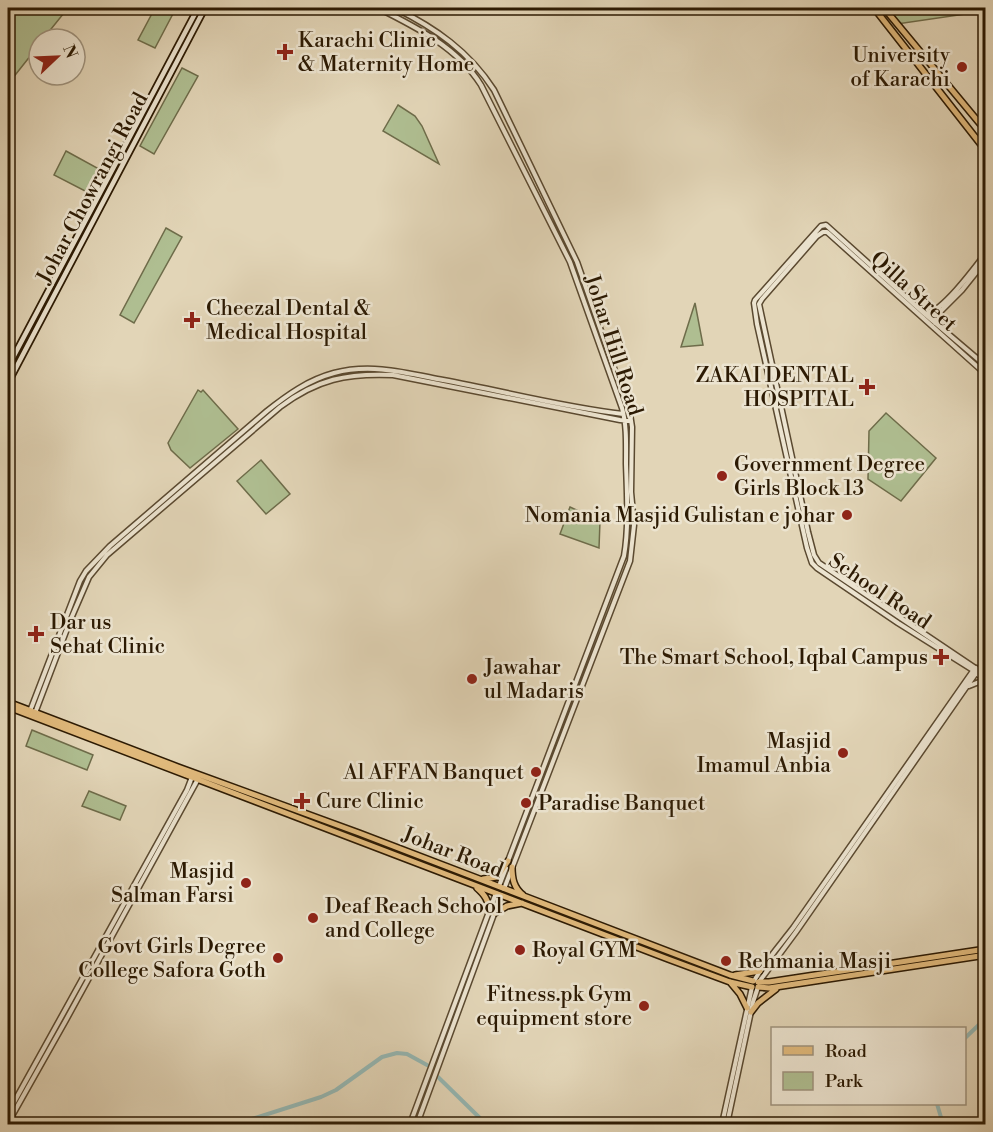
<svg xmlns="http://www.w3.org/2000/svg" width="993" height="1132" font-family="'Libre Bodoni',serif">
  <rect width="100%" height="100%" fill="#e2d5b7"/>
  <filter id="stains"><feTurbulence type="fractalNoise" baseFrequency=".00333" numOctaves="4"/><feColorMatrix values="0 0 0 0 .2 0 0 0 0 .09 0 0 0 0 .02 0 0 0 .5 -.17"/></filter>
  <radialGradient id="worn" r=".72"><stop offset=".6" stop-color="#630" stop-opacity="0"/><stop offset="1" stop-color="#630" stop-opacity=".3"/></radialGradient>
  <path fill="#afbe91" stroke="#6e6c4a" stroke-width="1.5" d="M8,8H68L43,39H39V45L8,84Z
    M155,8H176L155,48L138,40Z
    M884,8H985V14L979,12L897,24Z
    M182,68L198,76L154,154L140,146Z
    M398,105L415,116L422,126L439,164L383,131Z
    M66,151L99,169L87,192L54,175Z
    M166,228L182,237L134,323L120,315Z
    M695,303L703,345L681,347Z
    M198,390L201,392L203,390L238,429L190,468L171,450L168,443Z
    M886,413L936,458L901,501L868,479L869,431Z
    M261,460L290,494L266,514L237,481Z
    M570,507L600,521L599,548L560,534Z
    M32,730L93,755L87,770L26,746Z
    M89,791L126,806L120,820L82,806Z"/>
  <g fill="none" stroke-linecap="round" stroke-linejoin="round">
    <path stroke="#95b8b4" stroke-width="4" d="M964,1039L986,1018
      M438,1077L486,1124
      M937,1104L943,1124
      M236,1124L321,1097L336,1090L382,1057L397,1053L407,1054L427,1065"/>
    <g stroke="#5a4930" stroke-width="7">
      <path id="tertiary" d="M378,8C416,27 458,48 481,85L570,262L622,408C627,426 626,445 626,464C627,493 629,528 624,556L508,861
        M395,8C435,28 469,51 494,90L577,262L630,414L632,427L631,492L634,525L630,561L504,889
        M926,315C945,308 973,270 986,253
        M935,323L937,315L962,290L986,260
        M975,668L819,563L814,555L808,532L759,304L762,299L817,236L823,232H827L981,370L986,372
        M976,668L978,671L976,673L973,670Z
        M973,670L898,623L817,568L812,563L807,548L757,324L754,303L755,300L821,226L826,225L926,315L986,366
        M978,671L986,675
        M969,686L979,682L986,683
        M30,711L80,581L86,571L110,546L267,411C287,395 308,380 334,373C371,363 407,373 443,380C503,391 562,407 623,414
        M35,713L70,621L89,577L107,555L280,407C317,379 347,373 393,375L620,420L631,421
        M499,886L506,868
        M754,981C764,963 780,945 793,928L973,671
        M759,982L796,932L976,673L986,680
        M8,1113L187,790L192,777
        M8,1123L66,1020L198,779
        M410,1124L496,893
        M417,1124L501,895
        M722,1124L752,987
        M727,1124L753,1002L758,987"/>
    </g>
    <g stroke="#2c1a03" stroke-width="8">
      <path id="secondary" d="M8,367L198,8
        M8,383L205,8"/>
    </g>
    <g stroke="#2c1a03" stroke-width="8">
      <path id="primary" d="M874,8L986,151
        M884,8L986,131
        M8,702L178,767L359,833L730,975L753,981
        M8,707L668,959L730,982L752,987
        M512,867C512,879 514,888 523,895
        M483,879L497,877L508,861
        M477,888C485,895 489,901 489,912
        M495,913L507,906L522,903
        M735,975L760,971
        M730,982L740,994L747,1008
        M758,982H769L986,949
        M758,987L769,988L986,955
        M751,1012L758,1003L776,989"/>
    </g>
    <use href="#tertiary" stroke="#ece4d0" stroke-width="4"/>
    <use href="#secondary" stroke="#ece4d0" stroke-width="4.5"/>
    <use href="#primary" stroke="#e1ba7c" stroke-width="5"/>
  </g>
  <g fill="#8f2418" stroke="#ece4d0" stroke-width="2">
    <path d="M282 43h6v6h6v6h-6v6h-6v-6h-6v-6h6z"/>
    <circle cx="962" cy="67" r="6"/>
    <path d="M189 311h6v6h6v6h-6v6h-6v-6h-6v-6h6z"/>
    <path d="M864 378h6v6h6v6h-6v6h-6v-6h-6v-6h6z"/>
    <circle cx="722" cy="476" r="6"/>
    <circle cx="847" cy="515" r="6"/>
    <path d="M33 625h6v6h6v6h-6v6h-6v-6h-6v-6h6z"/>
    <path d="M938 648h6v6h6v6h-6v6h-6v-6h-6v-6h6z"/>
    <circle cx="472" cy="679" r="6"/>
    <circle cx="843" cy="753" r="6"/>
    <circle cx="536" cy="772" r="6"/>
    <path d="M299 792h6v6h6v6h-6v6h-6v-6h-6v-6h6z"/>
    <circle cx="526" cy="803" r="6"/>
    <circle cx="246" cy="883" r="6"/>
    <circle cx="313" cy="918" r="6"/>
    <circle cx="520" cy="950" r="6"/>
    <circle cx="278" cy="958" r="6"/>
    <circle cx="726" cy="961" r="6"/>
    <circle cx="644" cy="1006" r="6"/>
  </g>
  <g text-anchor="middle" stroke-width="5" stroke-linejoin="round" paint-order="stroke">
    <g font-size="21" fill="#2c1a03" stroke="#ece4d0" text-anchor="start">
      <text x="298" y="47">Karachi Clinic<tspan x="298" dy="24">&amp; Maternity Home</tspan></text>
      <text x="950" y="62" text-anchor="end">University<tspan x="950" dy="24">of Karachi</tspan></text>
      <text x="206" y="315">Cheezal Dental &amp;<tspan x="206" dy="24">Medical Hospital</tspan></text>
      <text x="854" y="382" text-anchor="end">ZAKAI DENTAL<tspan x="854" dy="24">HOSPITAL</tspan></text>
      <text x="734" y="471">Government Degree<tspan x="734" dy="24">Girls Block 13</tspan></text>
      <text x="835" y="522" text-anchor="end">Nomania Masjid Gulistan e johar</text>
      <text x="50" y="629">Dar us<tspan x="50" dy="24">Sehat Clinic</tspan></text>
      <text x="928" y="664" text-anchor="end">The Smart School, Iqbal Campus</text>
      <text x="484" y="674">Jawahar<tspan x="484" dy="24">ul Madaris</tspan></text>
      <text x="831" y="748" text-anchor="end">Masjid<tspan x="831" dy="24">Imamul Anbia</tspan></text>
      <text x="524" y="779" text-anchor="end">Al AFFAN Banquet</text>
      <text x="316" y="808">Cure Clinic</text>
      <text x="538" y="810">Paradise Banquet</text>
      <text x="234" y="878" text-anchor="end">Masjid<tspan x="234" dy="24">Salman Farsi</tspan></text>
      <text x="325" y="913">Deaf Reach School<tspan x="325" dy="24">and College</tspan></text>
      <text x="266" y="953" text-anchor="end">Govt Girls Degree<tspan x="266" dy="24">College Safora Goth</tspan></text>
      <text x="532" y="957">Royal GYM</text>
      <text x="738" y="968">Rehmania Masji</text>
      <text x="632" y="1001" text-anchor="end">Fitness.pk Gym<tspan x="632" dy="24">equipment store</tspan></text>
    </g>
    <g font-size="21" fill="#2c1a03" stroke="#ece4d0">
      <text transform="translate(92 188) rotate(-62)" y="7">Johar Chowrangi Road</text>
      <text transform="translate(914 291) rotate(42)" y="7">Qilla Street</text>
      <text transform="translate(614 345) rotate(72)" y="7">Johar Hill Road</text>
      <text transform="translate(880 591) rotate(34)" y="7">School Road</text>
      <text transform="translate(453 852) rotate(21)" y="7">Johar Road</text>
    </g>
  </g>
  <rect width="993" height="1132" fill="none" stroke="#e2d5b7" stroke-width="30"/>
  <rect x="9" y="9" width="975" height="1114" fill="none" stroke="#2c1a03" stroke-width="3"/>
  <rect x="15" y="15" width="963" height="1102" fill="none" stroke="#2c1a03" stroke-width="1.5"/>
  <rect x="771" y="1027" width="195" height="78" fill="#ece4d0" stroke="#9f937e" stroke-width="1.5"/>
  <rect x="783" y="1046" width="30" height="9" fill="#e1ba7c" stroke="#9f937e" stroke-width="1.5"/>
  <text x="825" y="1057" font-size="18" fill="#2c1a03">Road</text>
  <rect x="783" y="1072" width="30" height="18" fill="#afbe91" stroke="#9f937e" stroke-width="1.5"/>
  <text x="825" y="1087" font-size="18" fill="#2c1a03">Park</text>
  <g transform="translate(57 57) rotate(67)"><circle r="28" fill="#ece4d0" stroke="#9f937e" stroke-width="1.5"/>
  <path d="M0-4.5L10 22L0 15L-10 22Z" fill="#8f2418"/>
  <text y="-9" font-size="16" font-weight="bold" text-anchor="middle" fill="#2c1a03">N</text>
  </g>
  <rect width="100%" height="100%" filter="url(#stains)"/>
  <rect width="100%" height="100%" fill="url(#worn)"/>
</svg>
